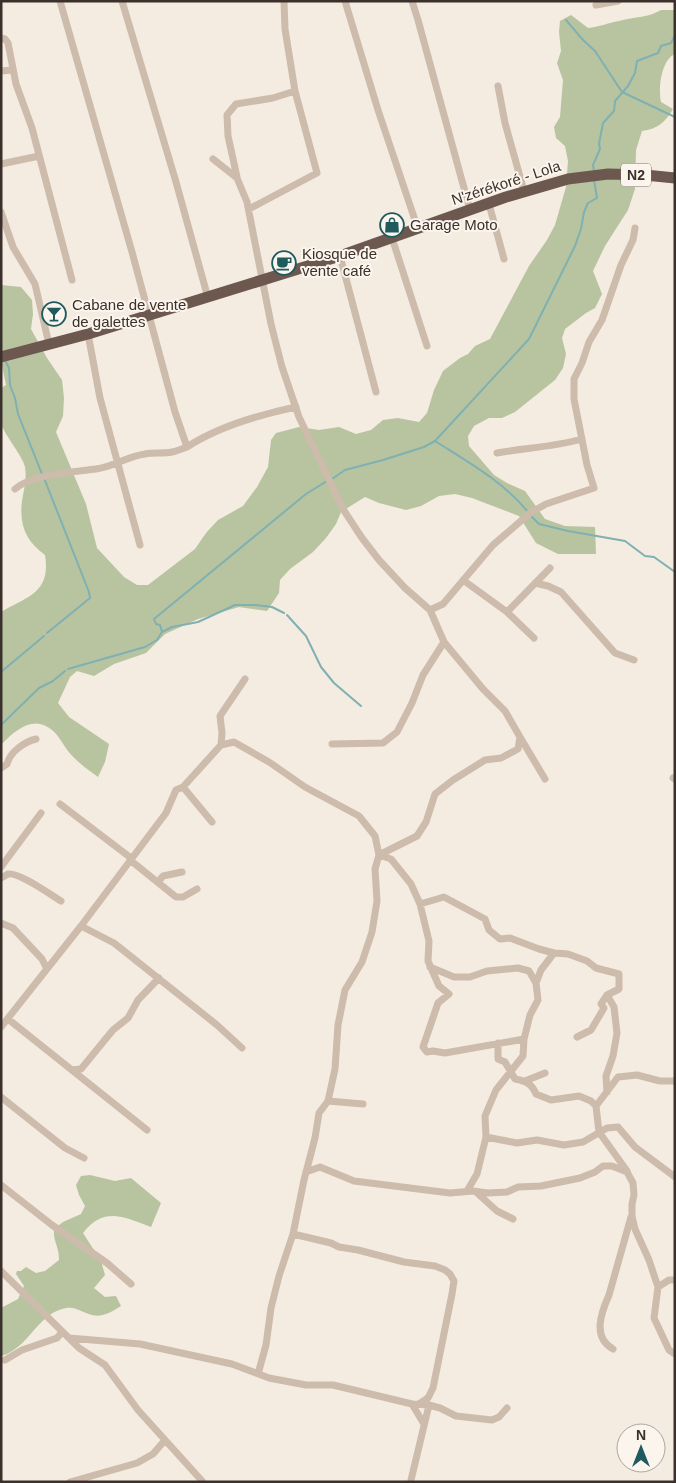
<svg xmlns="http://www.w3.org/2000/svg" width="676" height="1483" font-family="Helvetica,sans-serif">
  <rect width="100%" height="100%" fill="#f4ebe1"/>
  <path fill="#b8c4a0" d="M661,10H675V54C661,60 658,89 661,102L673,109C665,123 657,129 642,131L636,150L635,189L628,210L605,246L593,271L602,294L595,308L586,313L565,329L562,338L566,354L563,368L555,380L515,412L502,418H489L474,426L468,436L469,446L494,475L507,483L525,491L545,519L565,526L595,527L596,554H558L536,543L519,516L472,498L455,494L439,496L421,506L406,510L379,503L365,497L341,512L336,524L326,538L313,552L290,569L280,580L279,593L267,611L239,607L198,619L165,634L146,653L114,664L94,676L77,671L70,677L58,703L69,717L109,744L105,762L98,777C87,769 76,761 68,751C64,746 61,740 57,735C37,712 17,728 1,745V612C28,596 51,593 45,555C26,541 19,525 22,501C24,489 27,479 25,467C23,457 7,438 2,426C0,416 1,399 1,388L6,385L1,361V285L21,287L32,300L33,314L31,329L47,358L62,380L64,398L63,416L56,432L86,504L97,548L124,577L137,585H148L195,549L206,533L218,520L243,506L257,487L268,467L271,440L276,433L299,427L319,430L339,427L356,434L371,430L383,420L398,418L419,422L427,413L434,390L443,371L460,358L468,354L475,346L490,339L529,266L547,240L555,225L566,187L568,161L565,146L556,138L554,127L560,117L563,80L557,63L561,51L559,32L560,21L571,15L588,28C599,27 608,23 619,21C636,16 645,19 661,10Z
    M90,1175L115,1181L131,1178L161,1203L151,1227C124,1217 104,1206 83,1233L101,1261L105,1275L94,1288L105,1297L116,1296L121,1306C113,1311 102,1318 92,1315C80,1312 75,1305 62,1309C39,1316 31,1340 12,1351C9,1353 5,1355 1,1356V1308L18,1299L24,1286L16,1274L17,1271H21L26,1267L36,1273L45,1271L59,1260C59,1246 53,1242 54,1229L63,1222L81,1214L85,1206L79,1195L76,1185L81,1176Z"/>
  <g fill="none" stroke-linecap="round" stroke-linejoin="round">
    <path stroke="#7fb0b2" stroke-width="2" d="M566,20L583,40L595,51L622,92L675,117
      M594,171L593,165L600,149L599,144L603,123L614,111L615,101L628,86L635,73L637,61L658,53L661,46L671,43L675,35
      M5,360L9,368L10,385L15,398L18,414L42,474
      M435,441C468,462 504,482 528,512
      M44,478L89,592L90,598L47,633
      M332,479L345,470L383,460L424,447L435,441L529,339L575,246L581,229L584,212L588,203L597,198L594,180
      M531,516L539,524L568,531L625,541L645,556L654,557L675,572
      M287,615L306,636L321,667L334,683L361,706
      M162,632L160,625L156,624L154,619L306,494L327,481
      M68,669L145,647L157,640L162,632L172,627L198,622L235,605H256L272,607L284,613
      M1,672L44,636
      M1,725L39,688L53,681L65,671"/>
    <path stroke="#cdbbac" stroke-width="7" d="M60,1L132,252L175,412L187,447C219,426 258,415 296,407
      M122,1L176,182L208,298
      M345,1L378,110L418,229
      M412,1L418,20L470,210
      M596,5L618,1
      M1,38L5,39L8,43L16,84L32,128L72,280
      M1,71L12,70
      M498,86L505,123L524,191
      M213,159L237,178L247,202L271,324L282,367L299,417L343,509L362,538L379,560L405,588L430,610L444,642L483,689L505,711L520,737L518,749L501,758L485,760L453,780L435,794L426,822L417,836L379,855L375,836L359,816L305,787L269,762L234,742L221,745
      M1,164L39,156
      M237,177L228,136L227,115L236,104L273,98L295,91
      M489,204L504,259
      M249,209L317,173L295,91L285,29L284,1
      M1,212L13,247L35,284L49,344
      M392,238L427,346
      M340,256L376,392
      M88,334L100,398L140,545
      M497,453C525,448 554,447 582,439
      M15,489C32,474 73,472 96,469C113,467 128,456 145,454C153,452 163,454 172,452C177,451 182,449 187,447
      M463,580L507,612L550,568
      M535,583L548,586L561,592L615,653L634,660
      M430,610L443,604L493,545L530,513L546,504L594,488L587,465L574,399V379L582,363L589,342L602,320L621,265L633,240L635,228
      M507,612L534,638
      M520,737L545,779
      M332,744L383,743L397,732L412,703L423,675L444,642
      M1,768L7,764C10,752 24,742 36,739
      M673,778L675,779
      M183,787L212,822
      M60,804L131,858
      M130,860L176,897H183L197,889
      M1,867L41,813
      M1,878C4,877 6,875 8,874C19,872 51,895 61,901
      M158,882L163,876L182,872
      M420,904L444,897L485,919L489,930L500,939L510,938L539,949L554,953L568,954L587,961L596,968L619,974V989L607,995L601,1004L604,1008L591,1030L577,1037
      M1,923L13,928L42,959L47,969
      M81,926L114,943L217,1025L242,1048
      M430,967L454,977H470L487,971L518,968L529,971L536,983
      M8,1019L147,1130
      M1,1027L81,926L166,813L176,790L183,787L221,745L222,733L220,716L245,679
      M498,1043V1059L505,1062L515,1079C526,1081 532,1084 536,1094L551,1100L579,1096L591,1101L596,1106L599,1132L627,1171
      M72,1070L81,1069L113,1030L128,1018L138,1000L159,978
      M525,1081L545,1073
      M607,1092L606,1076L613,1056L617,1033L614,1007L607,995
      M1,1097L65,1148L84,1158
      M328,1101L363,1104
      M596,1106L618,1077L637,1075L660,1081H675
      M486,1137L485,1116L496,1090L523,1056L524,1039L530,1015L538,1000L536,983L541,970L554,953
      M306,1172L320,1167L354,1181L450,1193L473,1191L488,1193L507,1192L518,1187L541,1186L580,1178L595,1172L603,1166H612L627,1172L633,1183L634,1195L632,1204V1216L635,1229L649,1260L658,1287L654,1318L669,1350L675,1354
      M1,1185L52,1225L107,1263L131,1284
      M467,1191L477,1174L486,1137L517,1143L537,1140L564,1145L583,1142L607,1128L618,1127L635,1147L675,1177
      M476,1192L497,1211L513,1219
      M293,1234L331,1243L339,1247L358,1250L404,1262L435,1266L445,1270L450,1274L454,1281L452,1294L433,1388L428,1398L419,1404
      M1,1271L79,1348L105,1365L138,1410L203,1482
      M658,1287L669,1280H675
      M69,1338L140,1344L232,1364L269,1378L306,1385H333L412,1404L429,1405L440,1408L456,1416L492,1420L499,1417L507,1408
      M613,1349C592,1337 601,1313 609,1295L631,1217
      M5,1360L22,1350L57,1338L62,1332
      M258,1374L266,1345L271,1308L279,1276L293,1234L304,1180L315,1138L319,1113L328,1101L335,1069L338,1025L345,990L362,962L372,932L377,901L375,869L379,855L391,859L411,884L420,904L429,941L428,961L439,986L449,994L438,1003L423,1047L427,1052L433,1051L445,1053L524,1039
      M412,1404L424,1424
      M411,1480L429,1405
      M70,1482L137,1463L153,1454L165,1440"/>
    <path stroke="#6c584f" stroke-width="11" d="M1,357L88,334L340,256L506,197L568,179L608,174L645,175L675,178"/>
  </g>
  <defs>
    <g id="shop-ring" transform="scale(1.25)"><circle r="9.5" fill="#fbf5ee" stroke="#1f5a5e" stroke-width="1.5"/><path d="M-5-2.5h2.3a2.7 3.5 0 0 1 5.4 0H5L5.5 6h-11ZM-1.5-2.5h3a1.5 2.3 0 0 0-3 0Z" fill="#1f5a5e"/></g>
    <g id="cafe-ring" transform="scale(1.25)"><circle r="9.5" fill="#fbf5ee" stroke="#1f5a5e" stroke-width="1.5"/><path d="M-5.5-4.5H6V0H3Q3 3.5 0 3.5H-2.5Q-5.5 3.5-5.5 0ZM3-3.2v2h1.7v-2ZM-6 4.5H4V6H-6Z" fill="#1f5a5e"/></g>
    <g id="bar-ring" transform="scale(1.25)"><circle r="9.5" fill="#fbf5ee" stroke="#1f5a5e" stroke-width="1.5"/><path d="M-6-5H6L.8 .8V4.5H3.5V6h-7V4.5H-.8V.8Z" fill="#1f5a5e"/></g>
  </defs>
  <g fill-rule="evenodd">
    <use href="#shop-ring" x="392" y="225"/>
    <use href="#cafe-ring" x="284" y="263"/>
    <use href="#bar-ring" x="54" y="314"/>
  </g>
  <g text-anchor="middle" stroke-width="4" stroke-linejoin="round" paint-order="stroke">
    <rect fill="#fbf5ee" stroke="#756b66" stroke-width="1" x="621" y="163.5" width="30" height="23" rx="4"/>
    <g font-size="14" font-weight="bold" fill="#3b302b">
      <text x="636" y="180">N2</text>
    </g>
    <g font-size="15" fill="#3b302b" stroke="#fbf5ee">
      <text transform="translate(506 183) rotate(-18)" y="5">N'zérékoré - Lola</text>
    </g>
    <g font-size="15" fill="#3b302b" stroke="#fbf5ee" text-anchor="start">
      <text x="410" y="230">Garage Moto</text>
      <text x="302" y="259">Kiosque de<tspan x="302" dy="17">vente café</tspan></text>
      <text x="72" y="310">Cabane de vente<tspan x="72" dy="17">de galettes</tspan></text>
    </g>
  </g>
  <rect width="676" height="1483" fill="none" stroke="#3b302b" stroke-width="5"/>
  <g transform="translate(641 1448)"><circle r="24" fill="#fbf5ee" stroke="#aea6a0"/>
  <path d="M0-4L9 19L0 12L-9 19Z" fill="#1f5a5e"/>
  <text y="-8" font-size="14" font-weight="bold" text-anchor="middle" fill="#3b302b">N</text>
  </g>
</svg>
